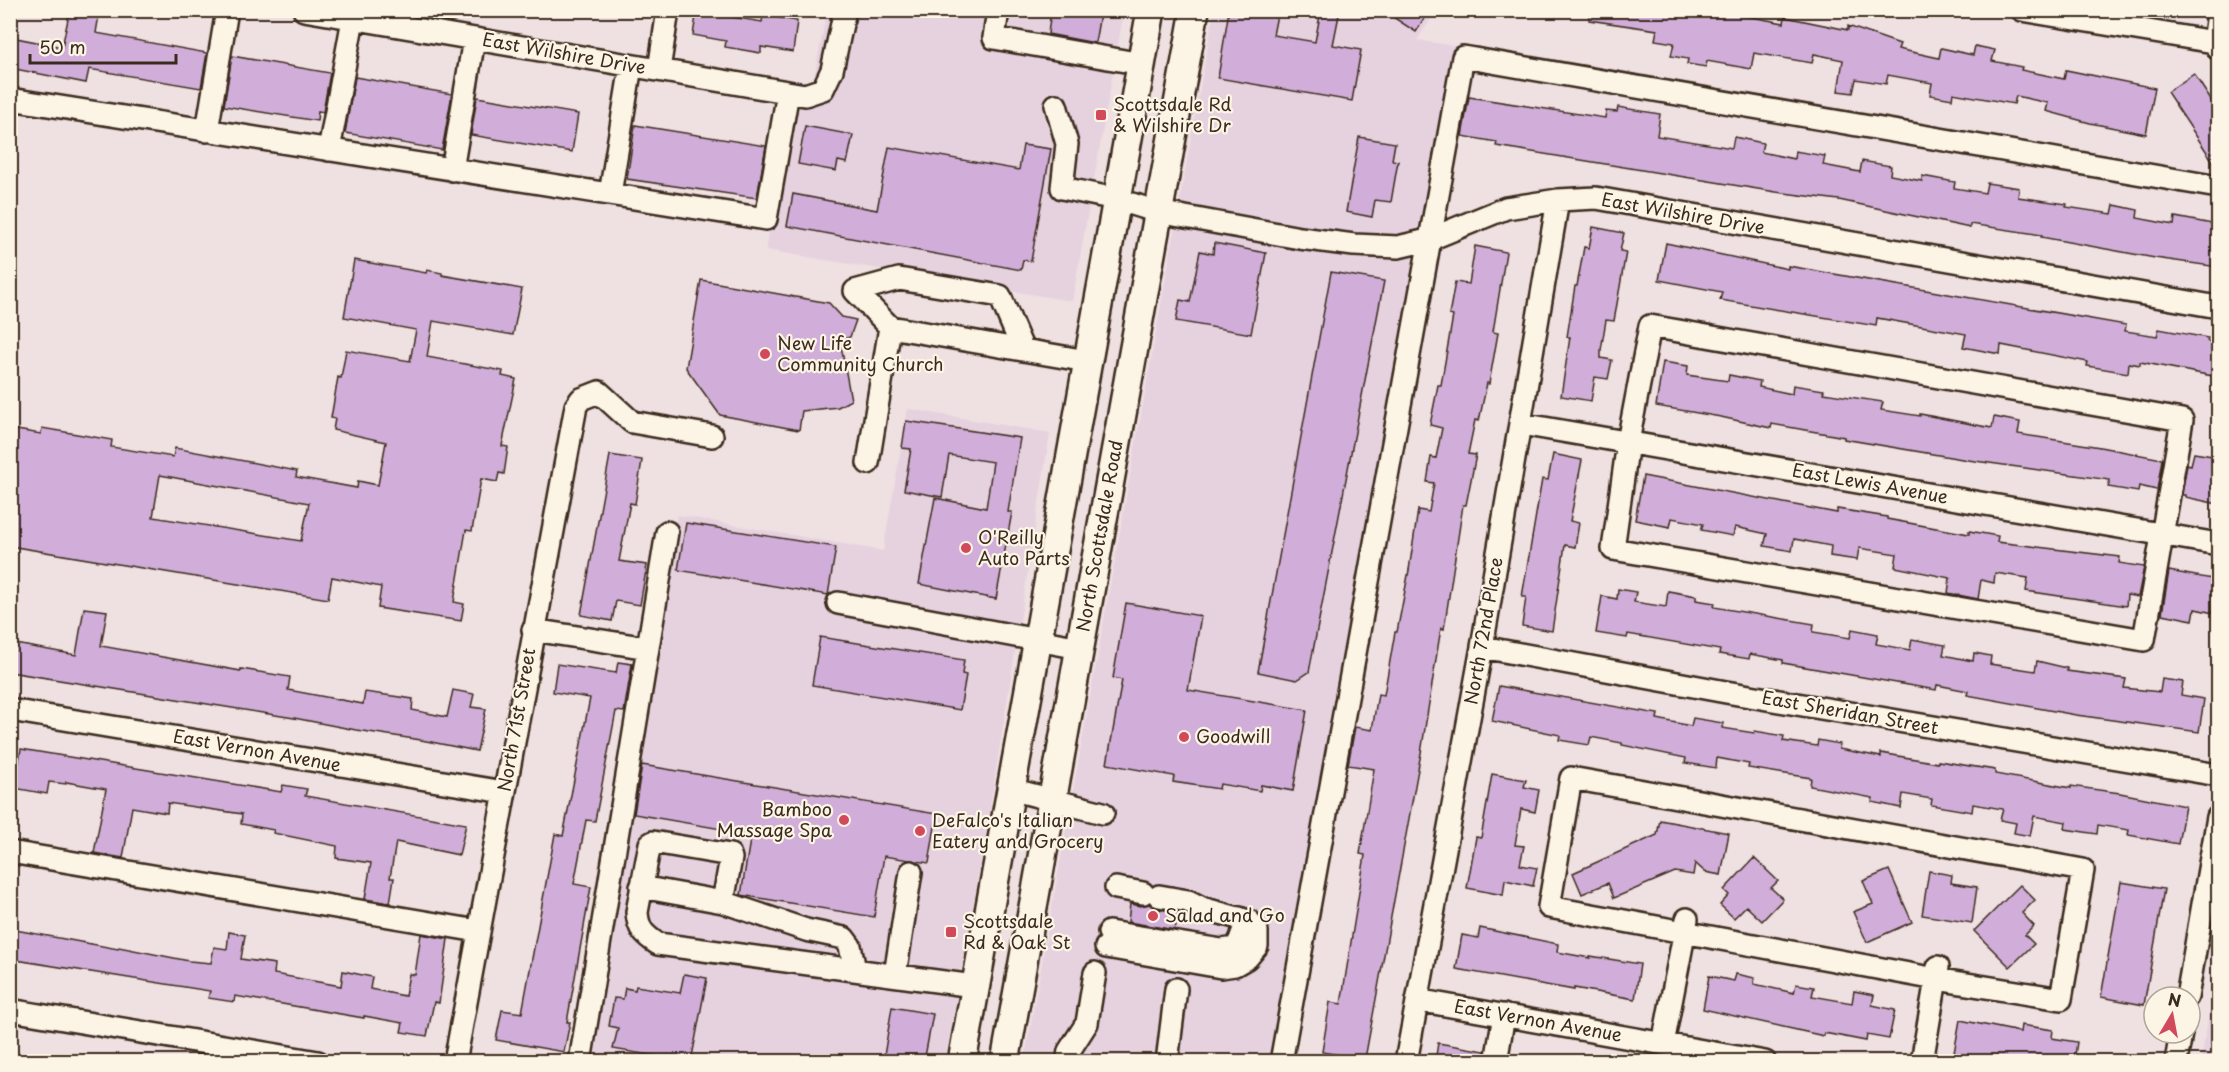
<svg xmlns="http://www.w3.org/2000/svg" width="2229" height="1072" font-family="'Playpen Sans',sans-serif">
  <rect width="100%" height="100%" fill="#efe0e1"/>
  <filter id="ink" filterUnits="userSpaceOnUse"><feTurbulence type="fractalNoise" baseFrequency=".0167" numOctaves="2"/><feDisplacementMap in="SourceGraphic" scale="12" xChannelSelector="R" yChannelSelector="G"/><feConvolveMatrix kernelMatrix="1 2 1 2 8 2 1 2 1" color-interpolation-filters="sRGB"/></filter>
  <g filter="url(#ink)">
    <path fill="#e6d1df" d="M827,11H1124L1072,301L766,250L796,80L813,83Z
      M1214,11H1436L1417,40L1459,47L1272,1061L1024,1062Z
      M908,409L1050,433L988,820L945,1061L585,1062L648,668L677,515L883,551Z
      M2218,961V1061H2201Z"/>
    <path fill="#d0aed9" stroke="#3b2a1e" stroke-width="1.5" fill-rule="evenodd" d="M70,10L99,15L96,33L207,53L201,88L89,69L86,83L10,68L16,38L62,47Z
      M697,10H732L731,17L762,22L763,15L797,21L793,52L761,47V53L725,47L726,41L693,35Z
      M1051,10H1079L1100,14L1095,43L1048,34Z
      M1229,10H1278L1273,35L1315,42L1321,10H1340L1333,45L1361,50L1352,101L1218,78Z
      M1382,10H1430L1416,32Z
      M1590,10H1735V14L1784,23L1785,17L1848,30V26L1900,44L1898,49L1939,58L1941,48L1973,55L1975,46L1995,50L1992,61L2022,67L2021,70L2064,79L2066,70L2155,88L2146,134L2090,123L2046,111L2048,103L2016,96L2014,104L1953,93L1952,99L1930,95L1932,83L1888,75L1886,84L1856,79L1853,93L1838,91L1843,60L1814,54L1812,63L1754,53L1751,69L1707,61L1706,67L1687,64L1688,59L1671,56L1674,43L1655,40L1657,30L1589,20Z
      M232,56L330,73L323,112L318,111L317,121L224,106Z
      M2194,74L2218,111V169L2167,92Z
      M355,77L452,94L442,150L345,133Z
      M477,97L578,114L572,152L471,135Z
      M1469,97L1605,118L1606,111L1617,112L1618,107L1660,114L1657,136L1732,148L1734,137L1763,143L1761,152L1794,159L1795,151L1825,156L1823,165L1860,172L1862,161L1891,166L1890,175L1922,181V176L1955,182L1954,188L1985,193L1987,183L2019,188L2018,197L2067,204L2066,207L2112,214L2114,205L2138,210L2137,218L2174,225L2175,217L2218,225V267L2155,258L2041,237L2042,235L1970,224V228L1839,200L1776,192L1496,146L1497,142L1462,136Z
      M635,125L766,146L757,198L627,179Z
      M805,126L853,135L847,163L838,161L836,171L798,164Z
      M1359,137L1395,143L1392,160L1398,161L1391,202L1375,200L1372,217L1346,212Z
      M1023,145L1051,149L1031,261L1023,260L1021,270L787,226L793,194L877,210L889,147L1019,170Z
      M1593,227L1624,233L1620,251L1626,252L1614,321L1606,320L1601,350V358L1612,360L1608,379L1595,377L1591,401L1561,396L1570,337H1567L1575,286H1577L1584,247L1589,248Z
      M1214,243L1266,253L1251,334L1176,321L1180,300L1190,302L1200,251L1213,254Z
      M1666,243L1788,269V266L2126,325L2125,331L2157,336L2159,329L2208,338L2207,341L2218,344V377L2140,362V365L2129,363L2128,373L2087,366L2088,362L2001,345L2000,354L1963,347L1966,334L1877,318L1876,326L1720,300L1722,292L1659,280Z
      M1475,246L1506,252L1493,332L1498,333L1489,384L1487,383L1479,421L1475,420L1468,454L1476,455L1466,505H1463L1444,629L1441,628L1421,753L1365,1059L1322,1052L1330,1002L1341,1004L1365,855L1360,854L1374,769L1348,765L1355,727L1372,730L1378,694L1384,695L1395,632H1397L1409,570L1418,510L1429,512L1434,483L1427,482L1431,457L1436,458L1442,428L1430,425L1438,385H1441L1453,316L1449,315L1455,282L1469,284Z
      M354,260L426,273L427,270L442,273V275L522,289L513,335L433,321L427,357L503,371L502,376L516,379L502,446L508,447L504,474L499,473L497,482L481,479L472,531L466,530L454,602L464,604L461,621L378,608L381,587L332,577L328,599L10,546V429L41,434L42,428L71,433L112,440L111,447L173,457L175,448L297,471L296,477L357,488L358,481L378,485L386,442L333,430L335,419L331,418L338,377L341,378L346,350L410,361L416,330L344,317ZM160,475L309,503L301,541L153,517Z
      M1331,272L1384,281L1309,672L1297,680L1258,672Z
      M701,280L829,303L842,317L856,320L850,337L840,340L851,400L838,407L802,411L799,430L720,415L686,368Z
      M1663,362L1688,366L1687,375L1728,381L1729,375L1760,381L1759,387L1792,394L1793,385L1824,390L1823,393L1883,402L1881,410L1920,416V414L1992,428L1994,417L2020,422L2018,434L2100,447L2162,459L2157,490L2139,486L2138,492L2108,487L2110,480L1968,460L1844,439V437L1772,424L1771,428L1721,417L1656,406Z
      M906,421L1020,438L1008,512H1012L996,599L919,584L935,498L986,508L993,462L949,455L942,497L904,490L911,449L902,448Z
      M2194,453L2218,457V504L2185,497V495H2182L2187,464L2191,465Z
      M1553,454L1582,460L1570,521L1579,523L1575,547L1565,545L1552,631L1522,626L1526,597H1522L1542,479L1548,480Z
      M610,455L642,460L635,504L630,503L619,561L647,565L640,605L616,601L612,621L581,615Z
      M1643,476L1837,513V509L1887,517V519L1969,534V531L1998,536L1997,542L2120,557L2119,563L2144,567L2138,597L2127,595L2126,606L2026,591L2028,578L1995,573L1994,583L1981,580L1978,599L1948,593L1950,578L1895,567L1897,554L1859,548L1857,560L1830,556L1831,546L1794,539L1792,551L1764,546L1767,534L1735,527L1733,536L1701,530L1703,524L1672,518L1670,527L1635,520Z
      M686,523L836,547L828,595L678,570Z
      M2169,571L2218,580V614L2195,609L2193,620L2162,614Z
      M1618,589L1636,592L1634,602L1666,607L1668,591L1696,596V600L1715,603L1714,607L1814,624L1813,632L1850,638L1852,629L1878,634L1876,644L1910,650L1912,639L1945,645L1943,655L1973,661L1974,653L1991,656L1990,664L2035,671L2037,661L2067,668V671L2126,679L2124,688L2160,692L2162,679L2183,682L2181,695L2204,699L2199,732L2076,715L1967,695L1968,691L1937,685L1936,690L1783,663V660L1750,654L1749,659L1719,654L1720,650L1628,634L1627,638L1596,633L1602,596L1617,599Z
      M1126,603L1201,616L1188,690L1307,710L1293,791L1261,785L1260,791L1220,784L1219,789L1173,782L1174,776L1107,764L1122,680L1113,678Z
      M84,608L107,611L101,646L241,671V669L290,677L288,690L363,704L365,692L413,699L412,710L447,717L453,690L474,694L471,707L486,709L477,751L421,740L356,730L294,718L10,672V643L76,655Z
      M820,637L964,660L962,674L966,675L960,710L812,685Z
      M618,662L632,664L624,712L616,711L595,821L586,820L574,884L591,887L567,1022H570L564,1052L496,1040L502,1010L522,1013L555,834L563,836L590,698L553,692L557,664L616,673Z
      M1499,686L1658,714L1657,719L1691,726L1693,718L1723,723L1722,728L1754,733L1755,731L1784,736L1783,741L1817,746L1818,740L1840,744L1839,749L1881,757V753L1938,763V761L1995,770V774L2071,788V786L2120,793L2185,806L2178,844L2128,835L2129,830L2098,825L2097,834L2065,829L2066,822L2034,816L2030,836L2014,833L2016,823L2000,820L2003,809L1973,804L1972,812L1931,805L1932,799L1903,794L1901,808L1872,802L1873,798L1810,786L1811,778L1748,768L1749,764L1717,758L1716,768L1685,763L1686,758L1622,745V743L1591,737L1589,745L1559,740L1560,735L1492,721Z
      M21,749L281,792L283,785L307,789L305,796L466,824L459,855L396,842L390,878H394L390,903L365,899L371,863L336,858L337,846L273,833L274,830L241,824L242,814L168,803L167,813L132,807L123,858L94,853L106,789L66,782V784L49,782L47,794L14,788Z
      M642,765L937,814L929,863L884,856L874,917L741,895L751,834L634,814Z
      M1492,774L1526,780L1524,787L1539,790L1535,812L1521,809L1515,845L1524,846L1520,865L1537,868L1533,886L1505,880L1503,895L1467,888L1476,837L1481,838Z
      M1660,820L1729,833L1721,875L1705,872L1695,863L1693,875L1675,872L1614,898L1608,883L1582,894L1573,873L1657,835Z
      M1754,858L1778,881L1771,888L1783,899L1762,921L1746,906L1734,918L1720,905L1729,895L1724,890Z
      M1889,870L1912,922L1867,942L1853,912L1873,904L1863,881Z
      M1929,871L1952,875L1951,883L1977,887L1972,923L1922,915Z
      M2121,882L2164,889L2144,1005L2101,997Z
      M2020,885L2035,900L2022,913L2034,926L2025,935L2034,944L2010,967L1974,931Z
      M1130,904L1141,906L1149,904L1157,909L1178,912L1175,930L1128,922Z
      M1480,928L1558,944L1557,952L1590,958V956L1640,964L1635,999L1574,988V990L1456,969L1462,935L1478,938Z
      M10,929L118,949L119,947L189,961L211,963L214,947L227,949L229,932L245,935L241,959L275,964L274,974L341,986L343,971L372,977L370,989L405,996L409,974L415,975L421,934L448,939L439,1003L434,1002L427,1036L401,1032L403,1023L364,1016V1018L235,996L234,1002L208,998L210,991L10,959Z
      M684,974L707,978L691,1062L613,1049L618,1028L609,1026L614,998L623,999L625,988L635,990L636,986L680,993Z
      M1736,974L1755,978L1754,984L1794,993L1796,984L1814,987L1812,996L1852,1003L1854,991L1874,995L1872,1005L1895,1010L1889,1039L1867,1035L1866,1041L1824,1033V1036L1703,1009L1709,976L1734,981Z
      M892,1007L933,1014L924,1062H883Z
      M1960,1020L2020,1032L2021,1025L2053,1030L2052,1038L2077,1042L2074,1062H1998L1954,1053Z
      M1438,1043L1485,1051L1484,1062H1435Z"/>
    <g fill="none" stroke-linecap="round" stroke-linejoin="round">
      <g stroke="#3b2a1e" stroke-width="26">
        <path id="minor" d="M304,10L805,95L823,89L832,70L845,10
          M998,10L994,38L1142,64
          M2022,10L2214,42L2218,49
          M2214,42L2218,14
          M659,70L668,10
          M10,99L766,219L788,92
          M1056,105L1067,144L1062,188L1116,199L1158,212L1300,238L1354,245L1398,247L1428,240L1506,208L1558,200L1596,198L2218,307
          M207,131L227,10
          M329,150L353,19
          M452,170L474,39
          M610,194L631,66
          M1650,326L2182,420L2144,640L1613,549L1628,442Z
          M890,327L855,291L899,279L1000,296L1023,350
          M1521,424L2218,544
          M868,463L890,327L1087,361
          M838,603L1080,648
          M533,630L648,648
          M1482,647L1726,692L2218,775
          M10,710L504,792
          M1571,778L2083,870L2061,999L1936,979L1549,907Z
          M1010,789L1103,813
          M10,852L478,931
          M641,887L723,902L806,930L844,938L850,946L855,970
          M1116,888L1143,893
          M723,902L731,858L730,855L653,842L650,844L637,912C638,929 644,935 658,944L974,986
          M1109,932L1222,950L1236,948L1241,938L1245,925L1240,918
          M1106,947L1221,967L1235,965L1247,958L1257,946V931L1249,921L1202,908L1188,901L1159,896
          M895,975L911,872
          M2187,997L2218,817
          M1417,1000L1765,1062
          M10,1010L318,1062
          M1663,1044L1687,919
          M455,1062L576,406L581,399L599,392L632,422L712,436
          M580,1062L667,532
          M1067,1062L1069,1051L1087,1023L1095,973
          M1167,1062L1176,989
          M1281,1062L1463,57L2218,187
          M1406,1062L1482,647L1558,200
          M1496,1062L1504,1015
          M1922,1062L1938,967
          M2176,1062L2181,1033"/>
      </g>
      <g stroke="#3b2a1e" stroke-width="32">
        <path id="major" d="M962,1062L1151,10
          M1005,1062L1195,10"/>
      </g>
      <use href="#minor" stroke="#fcf5e5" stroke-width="21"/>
      <use href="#major" stroke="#fcf5e5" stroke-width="27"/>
    </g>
  </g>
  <g fill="#d1495b" stroke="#fcf5e5" stroke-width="2">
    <rect x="1095" y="109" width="12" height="12" rx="3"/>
    <circle cx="765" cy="354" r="6"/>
    <circle cx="966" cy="548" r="6"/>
    <circle cx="1184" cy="737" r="6"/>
    <circle cx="844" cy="820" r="6"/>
    <circle cx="920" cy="831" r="6"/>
    <circle cx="1153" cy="916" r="6"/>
    <rect x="945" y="926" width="12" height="12" rx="3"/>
  </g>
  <g text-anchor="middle" stroke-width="4.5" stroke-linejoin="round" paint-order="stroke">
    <g font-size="18" fill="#3b2a1e" stroke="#fcf5e5">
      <text transform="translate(564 54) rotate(10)" y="6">East Wilshire Drive</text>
      <text transform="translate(1683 214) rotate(10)" y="6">East Wilshire Drive</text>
      <text transform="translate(1870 484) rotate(10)" y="6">East Lewis Avenue</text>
      <text transform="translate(1100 536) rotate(-80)" y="6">North Scottsdale Road</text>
      <text transform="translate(1484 631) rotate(-80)" y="6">North 72nd Place</text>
      <text transform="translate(1850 713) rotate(10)" y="6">East Sheridan Street</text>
      <text transform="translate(517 720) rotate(-80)" y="6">North 71st Street</text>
      <text transform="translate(257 751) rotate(10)" y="6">East Vernon Avenue</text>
      <text transform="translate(1538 1021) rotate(10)" y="6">East Vernon Avenue</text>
    </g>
    <g font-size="18" fill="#3b2a1e" stroke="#fcf5e5" text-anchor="start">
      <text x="1113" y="111">Scottsdale Rd<tspan x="1113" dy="21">&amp; Wilshire Dr</tspan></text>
      <text x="777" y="350">New Life<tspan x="777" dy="21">Community Church</tspan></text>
      <text x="978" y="544">O'Reilly<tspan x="978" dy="21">Auto Parts</tspan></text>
      <text x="1196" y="743">Goodwill</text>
      <text x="832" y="816" text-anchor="end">Bamboo<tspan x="832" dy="21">Massage Spa</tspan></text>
      <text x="932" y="827">DeFalco's Italian<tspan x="932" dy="21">Eatery and Grocery</tspan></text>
      <text x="1165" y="922">Salad and Go</text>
      <text x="963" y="928">Scottsdale<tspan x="963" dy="21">Rd &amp; Oak St</tspan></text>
    </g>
  </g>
  <rect width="2229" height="1072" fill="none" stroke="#fcf5e5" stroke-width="36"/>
  <rect x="18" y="18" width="2193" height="1036" fill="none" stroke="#3b2a1e" stroke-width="2" filter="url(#ink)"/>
  <g transform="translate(2172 1015) rotate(10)"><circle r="28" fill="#fcf5e5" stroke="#afa495" stroke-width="1.5"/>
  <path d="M0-4.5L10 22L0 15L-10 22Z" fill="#d1495b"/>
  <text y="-9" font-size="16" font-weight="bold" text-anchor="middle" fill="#3b2a1e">N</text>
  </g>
  <path d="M30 54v9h146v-9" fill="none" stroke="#3b2a1e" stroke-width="3"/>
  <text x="39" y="54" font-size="18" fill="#3b2a1e" stroke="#fcf5e5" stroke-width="4.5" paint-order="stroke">50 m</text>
</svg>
